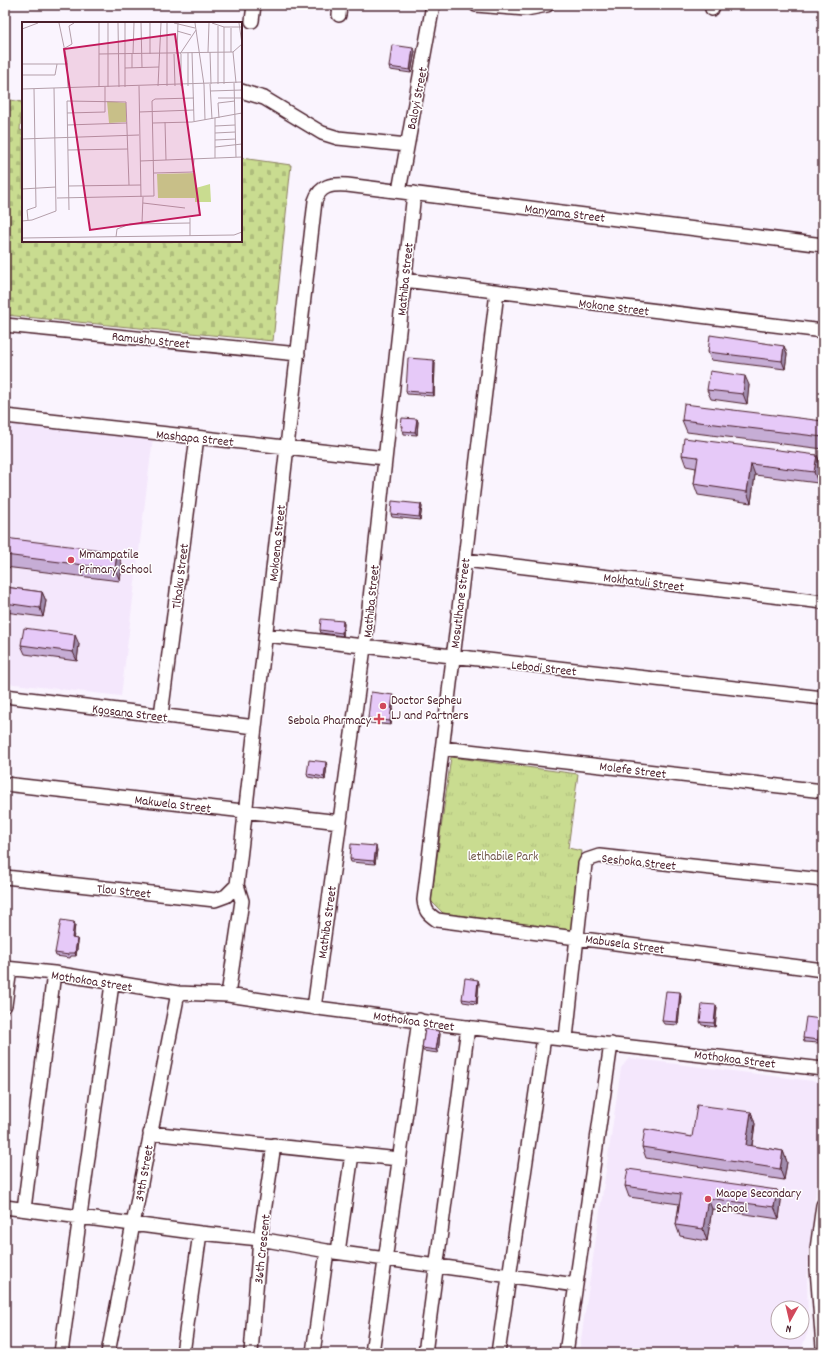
<svg xmlns="http://www.w3.org/2000/svg" width="828" height="1358" font-family="Dekko,sans-serif">
  <defs>
    <pattern id="cemetery-stones" width="16" height="16" patternUnits="userSpaceOnUse"><rect width="16" height="16" fill="#c9dc90"/><path d="M2 7V4a2 2 0 0 1 4 0v3zM10 15v-3a2 2 0 0 1 4 0v3z" fill="#aebc7c"/></pattern>
    <pattern id="park-tufts" width="24" height="20" patternUnits="userSpaceOnUse"><rect width="24" height="20" fill="#c9dc90"/><path d="M3 7l-1-3M5 7V3M7 7l1-3M15 17l-1-3M17 17v-4M19 17l1-3" fill="none" stroke="#aebc7c"/></pattern>
  </defs>
  <rect width="100%" height="100%" fill="#faf4fe"/>
  <filter id="ink" filterUnits="userSpaceOnUse"><feTurbulence type="fractalNoise" baseFrequency=".025" numOctaves="2"/><feDisplacementMap in="SourceGraphic" scale="8" xChannelSelector="R" yChannelSelector="G"/><feConvolveMatrix kernelMatrix="1 2 1 2 8 2 1 2 1" color-interpolation-filters="sRGB"/></filter>
  <g filter="url(#ink)">
    <path fill="#f4e7fc" fill-rule="evenodd" d="M5,421L153,437L121,696L5,683Z
      M629,1058L821,1082L823,1084V1130L807,1267L808,1331L800,1353H579L621,1068ZM778,1308H802V1332H778Z"/>
    <path fill="url(#cemetery-stones)" stroke="#8a7e5e" d="M5,99L22,102L20,130L23,131V241H241V158L291,165L273,341L5,315V218L8,199H5Z"/>
    <path fill="url(#park-tufts)" stroke="#8a7e5e" d="M451,757L578,774L568,848L582,851L571,931L443,913L431,901Z"/>
    <g fill="none" stroke-linecap="round" stroke-linejoin="round">
      <g stroke="#4a1f2b" stroke-width="16">
        <path id="minor" d="M476,5L526,9L547,5
          M712,9L713,5
          M339,15L340,5
          M252,21L254,5
          M241,91L264,98L322,133L338,138L407,145
          M399,191L433,5
          M404,280L823,331
          M497,292L424,900C425,911 428,914 437,920L823,970
          M5,325L298,354
          M5,416L385,458
          M465,560L823,602
          M266,635L823,698
          M5,696L255,727
          M161,715L197,437
          M442,748L823,791
          M5,784L340,822
          M5,877L215,900L226,896L237,885
          M5,968L54,973L178,993L228,995L294,1005L544,1037L823,1069
          M228,995L242,901L237,885L315,201C320,185 332,184 347,185L823,245
          M5,1005L10,969
          M314,1008L367,626L414,193
          M566,1038L585,864L587,860L599,856L823,880
          M150,1133L399,1159
          M823,1205L817,1249V1269L823,1347
          M5,1207L200,1233L260,1239L327,1251L576,1285
          M24,1209L54,973
          M338,1252L352,1154
          M61,1353L112,984
          M108,1353L178,993
          M183,1353L200,1233
          M251,1353L260,1239L274,1145
          M313,1353L327,1251
          M372,1353L419,1020
          M425,1353L468,1027
          M498,1353L544,1037
          M566,1353L611,1044"/>
      </g>
      <use href="#minor" stroke="#fff" stroke-width="13"/>
    </g>
    <path fill="#c6add5" stroke="#4a1f2b" d="M415,51L411,73L390,70L389,67Z
      M784,346L787,354L785,369L711,360L708,352Z
      M434,360L435,363L434,396L407,394L406,391Z
      M749,385L747,404L711,399L707,390Z
      M417,419L418,422L417,435L404,434L403,429H402L401,426Z
      M682,420L823,421V449L687,432Z
      M682,455H817L821,467L818,483L755,475L751,503L698,495L694,484L696,468L686,466Z
      M421,504L422,507L420,520L392,517L391,514Z
      M5,538L122,564L120,581L5,567Z
      M5,587L42,592L46,601L43,617L5,612Z
      M343,621L344,624L343,636L321,633L320,630Z
      M79,644L77,661L25,654L21,645Z
      M394,699L391,725L370,723L368,718Z
      M326,762L327,766L325,780L308,777L307,774Z
      M377,850L375,864L351,862L350,859Z
      M74,922L75,925L73,939H77L78,942L76,956H71L70,958L56,956L55,953Z
      M479,983L477,1004L463,1002L462,999Z
      M681,995L678,1025L664,1024L662,1021Z
      M717,1008L715,1027L702,1025L700,1022Z
      M822,1022L819,1043L804,1042L803,1038Z
      M439,1031L440,1034L438,1053L423,1051L422,1048Z
      M751,1112L755,1124L752,1146L783,1151L787,1162L784,1180L646,1158L642,1147L692,1137Z
      M625,1186L777,1190L781,1202L779,1219L712,1209L707,1241L680,1236L676,1225L679,1204L629,1197Z"/>
    <path fill="#a18dae" stroke="#4a1f2b" d="M413,48L415,51L411,73L410,70Z
      M784,346L787,354L785,369L782,361Z
      M434,360L435,363L434,396L433,393Z
      M745,376L749,385L747,404L743,394Z
      M417,419L418,422L417,435L415,432Z
      M817,455L821,467L818,483L814,472Z
      M751,464L755,475L751,503L747,492Z
      M421,504L422,507L420,520L419,517Z
      M117,552L122,564L120,581L115,569Z
      M42,592L46,601L43,617L40,608Z
      M343,621L344,624L343,636L342,633Z
      M75,635L79,644L77,661L73,652Z
      M393,695L394,699L391,725L390,721Z
      M326,762L327,766L325,780L324,777Z
      M376,846L377,850L375,864L374,861Z
      M74,922L75,925L73,942L72,938Z
      M77,939L78,942L76,956L75,953Z
      M478,980L479,983L477,1004L476,1001Z
      M680,992L681,995L678,1025L677,1022Z
      M716,1005L717,1008L715,1027L714,1023Z
      M821,1019L822,1022L819,1043L818,1040Z
      M439,1031L440,1034L438,1053L436,1050Z
      M751,1112L755,1124L750,1157L746,1145Z
      M783,1151L787,1162L784,1180L780,1169Z
      M777,1190L781,1202L779,1219L774,1207Z
      M708,1198L712,1209L707,1241L703,1229Z"/>
    <path fill="#e6c9f8" stroke="#4a1f2b" d="M392,45L413,48L410,70L389,67Z
      M710,335L784,346L782,361L708,352Z
      M408,358L434,360L433,393L406,391Z
      M710,371L745,376L743,394L707,390Z
      M684,404L823,421V437L682,420Z
      M402,418L417,419L415,432L402,431L403,426H401Z
      M684,438L817,455L814,472L751,464L747,492L694,484L698,457L682,455Z
      M392,501L421,504L419,517L391,514Z
      M5,538L117,552L115,569L5,555Z
      M5,587L42,592L40,608L5,603Z
      M321,619L343,621L342,633L320,630Z
      M24,628L75,635L73,652L21,645Z
      M371,692L393,695L390,721L368,718Z
      M309,760L326,762L324,777L307,774Z
      M351,844L376,846L374,861L350,859Z
      M61,920L74,922L72,938L77,939L75,953H69V955L55,953Z
      M465,978L478,980L476,1001L462,999Z
      M666,991L680,992L677,1022L662,1021Z
      M702,1004L716,1005L714,1023L700,1022Z
      M806,1017L821,1019L818,1040L803,1038Z
      M425,1029L439,1031L436,1050L422,1048Z
      M697,1105L751,1112L746,1145L783,1151L780,1169L642,1147L645,1129L692,1137Z
      M628,1169L777,1190L774,1207L708,1198L703,1229L676,1225L681,1194L625,1186Z"/>
  </g>
  <g fill="#d1495b" stroke="#fff" stroke-width="1.5">
    <circle cx="71" cy="560" r="4"/>
    <circle cx="383" cy="706" r="4"/>
    <path d="M377 713h4v4h4v4h-4v4h-4v-4h-4v-4h4z"/>
    <circle cx="708" cy="1199" r="4"/>
  </g>
  <g text-anchor="middle" stroke-width="3" stroke-linejoin="round" paint-order="stroke">
    <g font-size="13" fill="#4a1f2b" stroke="#fff">
      <text transform="translate(416 98) rotate(-79)" y="5">Baloyi Street</text>
      <text transform="translate(565 212) rotate(7)" y="5">Manyama Street</text>
      <text transform="translate(404 279) rotate(-84)" y="5">Mathiba Street</text>
      <text transform="translate(614 306) rotate(7)" y="5">Mokone Street</text>
      <text transform="translate(151 339) rotate(6)" y="5">Ramushu Street</text>
      <text transform="translate(195 437) rotate(6)" y="5">Mashapa Street</text>
      <text transform="translate(276 543) rotate(-84)" y="5">Mokoena Street</text>
      <text transform="translate(179 576) rotate(-83)" y="5">Tlhaku Street</text>
      <text transform="translate(644 581) rotate(7)" y="5">Mokhatuli Street</text>
      <text transform="translate(370 601) rotate(-84)" y="5">Mathiba Street</text>
      <text transform="translate(459 603) rotate(-83)" y="5">Mosutlhane Street</text>
      <text transform="translate(544 667) rotate(6)" y="5">Lebodi Street</text>
      <text transform="translate(130 712) rotate(7)" y="5">Kgosana Street</text>
      <text transform="translate(633 769) rotate(7)" y="5">Molefe Street</text>
      <text transform="translate(173 803) rotate(7)" y="5">Makwela Street</text>
      <text transform="translate(639 861) rotate(6)" y="5">Seshoka Street</text>
      <text transform="translate(124 890) rotate(6)" y="5">Tlou Street</text>
      <text transform="translate(326 922) rotate(-82)" y="5">Mathiba Street</text>
      <text transform="translate(625 943) rotate(8)" y="5">Mabusela Street</text>
      <text transform="translate(92 980) rotate(9)" y="5">Mothokoa Street</text>
      <text transform="translate(414 1020) rotate(8)" y="5">Mothokoa Street</text>
      <text transform="translate(735 1058) rotate(7)" y="5">Mothokoa Street</text>
      <text transform="translate(143 1173) rotate(-80)" y="5">39th Street</text>
      <text transform="translate(261 1249) rotate(-84)" y="5">36th Crescent</text>
    </g>
    <g font-size="13" fill="#4a1f2b" stroke="#fff" text-anchor="start">
      <text x="79" y="558">Mmampatile<tspan x="79" dy="15">Primary School</tspan></text>
      <text x="391" y="704">Doctor Sepheu<tspan x="391" dy="15">LJ and Partners</tspan></text>
      <text x="371" y="724" text-anchor="end">Sebola Pharmacy</text>
      <text x="716" y="1197">Maope Secondary<tspan x="716" dy="15">School</tspan></text>
    </g>
    <g font-size="13" fill="#705849" stroke="#fff">
      <text x="503" y="860">letlhabile Park</text>
    </g>
  </g>
  <g transform="translate(22 22)">
    <rect width="220" height="220" fill="#faf4fe"/>
    <path d="M173,151L174,166L188,162L189,180H173V176H136L135,152Z" fill="#c9dc90"/>
    <path d="M85,79L104,81V100L87,101Z" fill="#c9dc90"/>
    <path fill="none" stroke="#b49faa" stroke-width="1" d="M37,1L45,39L46,66M86,1V65M96,1L97,65M103,1V65M119,1L120,45M152,1L173,6M173,1L182,63L183,98M190,1L202,5H220M217,1L220,22M202,5V62M209,6V30M0,7L16,1M155,9L169,13M43,26L50,22L47,4L52,1M170,30L172,99M186,30L187,1M188,30L189,62M77,32L211,30M111,32L112,1M128,32V1M152,32L153,64M155,32L156,1M158,32L174,8M0,42H46M103,46L137,45M110,46V32M0,53H33L35,42M212,61L214,135M214,61L211,30L220,22M188,62L190,97M196,62V4M117,64L119,175M136,64L139,1M145,64V1M159,64V32M166,64V31M77,65V1M0,67L220,60M188,69L220,68M196,76H220M117,90L172,88M45,91L83,90V65M193,96V136M197,96L196,81L213,79M143,100L144,138M131,101L170,100L220,91M45,103L105,101M193,104L213,103M193,111L213,110M0,117L117,113M193,118L214,117M193,125L220,122M46,128L106,127M118,139L220,135M132,151L171,150L172,137M46,164L119,163M0,167L34,165M35,176L132,174L130,79L133,77L172,76M121,181L163,186M47,188L45,79L104,80L107,163M168,196V214M6,198L5,188L14,185L12,67M0,199L10,198L34,189L32,66M120,201L121,175M94,215L95,207L108,202L168,201M0,216L212,213L220,210"/>
    <path fill="#c2185b" fill-opacity="0.15" stroke="#c2185b" stroke-width="2" d="M153,12L178,193L68,208L42,27Z"/>
    <rect width="220" height="220" fill="none" stroke="#4a1f2b" stroke-width="2"/>
  </g>
  <rect width="828" height="1358" fill="none" stroke="#fff" stroke-width="20"/>
  <rect x="10" y="10" width="808" height="1338" fill="none" stroke="#4a1f2b" stroke-width="1.5" filter="url(#ink)"/>
  <g transform="translate(790 1320) rotate(188)"><circle r="19" fill="#ffffff" stroke="#b7a5aa"/>
  <path d="M0-3L7 15L0 10L-7 15Z" fill="#d1495b"/>
  <text y="-6" font-size="11" font-weight="bold" text-anchor="middle" fill="#4a1f2b">N</text>
  </g>
</svg>
